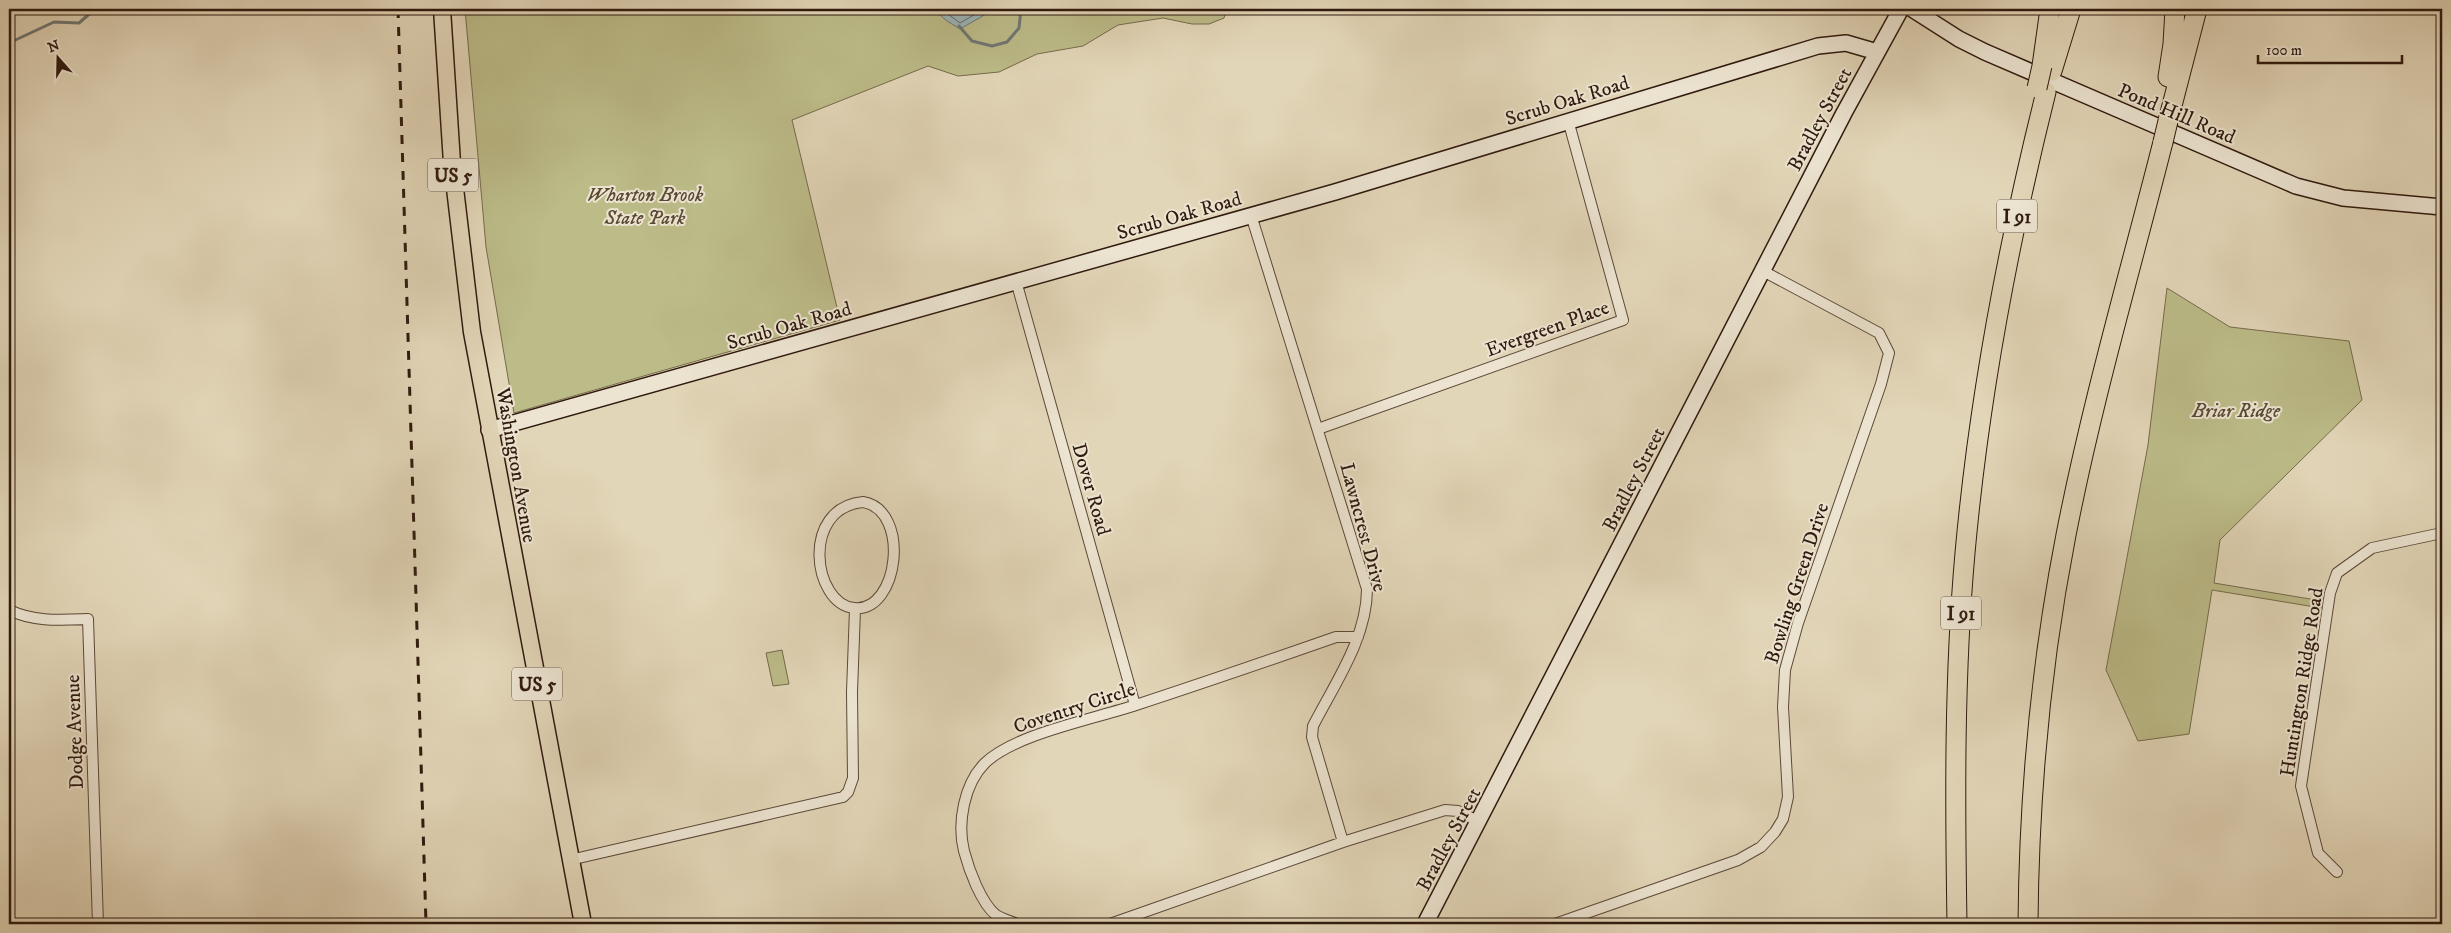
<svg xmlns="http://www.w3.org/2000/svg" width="2451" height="933" font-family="'IM FELL DW Pica',serif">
  <rect width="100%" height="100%" fill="#e2d6b8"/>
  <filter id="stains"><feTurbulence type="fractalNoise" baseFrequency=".004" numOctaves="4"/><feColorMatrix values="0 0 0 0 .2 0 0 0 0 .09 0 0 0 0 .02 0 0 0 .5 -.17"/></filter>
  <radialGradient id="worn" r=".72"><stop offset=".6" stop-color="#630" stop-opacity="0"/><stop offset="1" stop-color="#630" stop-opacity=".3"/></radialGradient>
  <path fill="#bcbc89" stroke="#766a4c" d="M465,9H1231L1226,12L1224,18L1209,24H1192L1163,18L1118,25L1083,46L1037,54L999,72L958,76L928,66L792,120L840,320L514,413L486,247Z
    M2167,288L2230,327L2349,341L2362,400L2220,540L2214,583L2322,601L2321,608L2212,590L2189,734L2138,741L2106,670L2148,445Z
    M782,650L789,684L773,686L766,653Z"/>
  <path fill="#9bb6ba" stroke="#707775" d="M933,9H989L988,13L960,29L947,21Z"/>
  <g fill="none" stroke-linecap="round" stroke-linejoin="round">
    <path stroke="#656864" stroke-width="1" d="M941,9L960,23L984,9"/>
    <path stroke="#707775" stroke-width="3" d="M959,26L972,41L992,46L1007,42L1019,28L1021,9
      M9,43L54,22L79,23L95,9"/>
    <g stroke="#5c4838" stroke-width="12">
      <path id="street" d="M1251,215L1367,589C1367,638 1335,683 1313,726L1312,737L1343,842
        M1016,281L1135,705
        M1318,429L1623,320L1568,120
        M863,502C911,510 899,613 854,608C813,604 800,508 863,502Z
        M9,610C34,622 60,620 88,619L98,924
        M570,860L843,797L848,792L853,778L852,692L855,609
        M2337,872L2318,853L2301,786L2330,593L2337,573L2372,548L2442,533
        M1017,924C1011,921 1002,919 996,915C981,903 969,870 964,851C957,823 964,784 985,763C1015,734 1094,719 1136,705C1203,683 1270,660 1336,637H1358
        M1110,924L1343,842L1445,810L1458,811L1479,822
        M1555,924L1738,860L1761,847L1775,832L1783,819L1788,797L1783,707L1785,670L1798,623L1881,384L1889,353L1879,333L1763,271"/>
    </g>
    <g stroke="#2f190e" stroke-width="18">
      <path id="secondary" d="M1912,9L1959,39L1985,52L2296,186L2343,198L2442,207
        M489,430L1335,192L1818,46L1846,43L1877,52
        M1425,924L1844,113L1901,9"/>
    </g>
    <g stroke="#2f190e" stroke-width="19">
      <path id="primary" d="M442,9L452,163L472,332L583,924"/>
    </g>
    <g stroke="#2f190e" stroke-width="21">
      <path id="highway" d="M2042,66L2050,9
        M2052,71L2071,9
        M2168,77L2173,44L2175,9
        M2168,121L2197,9
        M1957,924C1955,800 1954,677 1965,553C1979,397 2008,244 2046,92
        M2028,924C2029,794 2041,663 2066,535C2092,402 2130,272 2163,142"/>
    </g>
    <use href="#street" stroke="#ece4d1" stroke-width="10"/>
    <use href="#secondary" stroke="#ece4d1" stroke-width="15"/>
    <use href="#primary" stroke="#e2d6b8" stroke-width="16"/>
    <use href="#highway" stroke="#e2d6b8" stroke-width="19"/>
    <path stroke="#2f190e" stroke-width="3" stroke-dasharray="9 9" stroke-linecap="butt" d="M398,9L426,924"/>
    <g stroke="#2f190e" stroke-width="21" stroke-linecap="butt">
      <path id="highway-bridge" d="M2037,88L2042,66
        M2163,142L2168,121"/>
    </g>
    <use href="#highway-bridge" stroke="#e2d6b8" stroke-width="19"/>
  </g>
  <g text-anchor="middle" stroke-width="4" stroke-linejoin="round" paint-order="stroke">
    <g fill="#ece4d1" stroke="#685648" stroke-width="1">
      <rect x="428" y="158.5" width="50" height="33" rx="4"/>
      <rect x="1997" y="199.5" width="40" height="33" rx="4"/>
      <rect x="1941" y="596.5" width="40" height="33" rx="4"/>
      <rect x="512" y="667.5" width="50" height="33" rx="4"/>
    </g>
    <g font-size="19" font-weight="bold" fill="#2f190e">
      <text x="453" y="182">US 5</text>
      <text x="2017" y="223">I 91</text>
      <text x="1961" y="620">I 91</text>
      <text x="537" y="691">US 5</text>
    </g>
    <g font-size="20" fill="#2f190e" stroke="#ece4d1">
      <text transform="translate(1567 100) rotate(-17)" y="7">Scrub Oak Road</text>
      <text transform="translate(2177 113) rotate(23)" y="7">Pond Hill Road</text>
      <text transform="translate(1819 119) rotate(-62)" y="7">Bradley Street</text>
      <text transform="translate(1179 215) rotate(-16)" y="7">Scrub Oak Road</text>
      <text transform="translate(789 325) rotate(-16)" y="7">Scrub Oak Road</text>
      <text transform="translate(1547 328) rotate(-20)" y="7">Evergreen Place</text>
      <text transform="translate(517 465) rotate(80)" y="7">Washington Avenue</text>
      <text transform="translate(1633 479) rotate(-63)" y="7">Bradley Street</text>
      <text transform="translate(1092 489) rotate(74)" y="7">Dover Road</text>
      <text transform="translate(1364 527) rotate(75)" y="7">Lawncrest Drive</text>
      <text transform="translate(1796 583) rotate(-72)" y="7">Bowling Green Drive</text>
      <text transform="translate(2301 682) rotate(-81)" y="7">Huntington Ridge Road</text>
      <text transform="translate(1074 707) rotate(-18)" y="7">Coventry Circle</text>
      <text transform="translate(74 732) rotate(-92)" y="7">Dodge Avenue</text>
      <text transform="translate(1448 839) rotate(-62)" y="7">Bradley Street</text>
    </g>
    <g font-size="20" font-style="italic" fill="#594a33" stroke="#ece4d1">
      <text x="645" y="201">Wharton Brook<tspan x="645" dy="23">State Park</tspan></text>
      <text x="2236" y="417">Briar Ridge</text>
    </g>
  </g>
  <rect width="2451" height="933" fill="none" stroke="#e2d6b8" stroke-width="30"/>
  <rect x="10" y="10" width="2431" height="913" fill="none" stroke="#2f190e" stroke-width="2.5"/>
  <rect x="15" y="15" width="2421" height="903" fill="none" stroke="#2f190e"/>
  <g transform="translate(58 58) rotate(340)" stroke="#ece4d1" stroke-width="4" paint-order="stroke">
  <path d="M0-4L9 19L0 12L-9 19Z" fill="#2f190e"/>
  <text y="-8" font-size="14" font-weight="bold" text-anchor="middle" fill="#2f190e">N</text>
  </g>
  <path d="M2258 55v8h144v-8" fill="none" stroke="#2f190e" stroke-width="2.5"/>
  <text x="2266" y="55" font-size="15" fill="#2f190e" stroke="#ece4d1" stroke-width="4" paint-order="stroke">100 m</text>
  <rect width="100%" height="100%" filter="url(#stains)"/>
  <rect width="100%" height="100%" fill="url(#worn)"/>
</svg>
